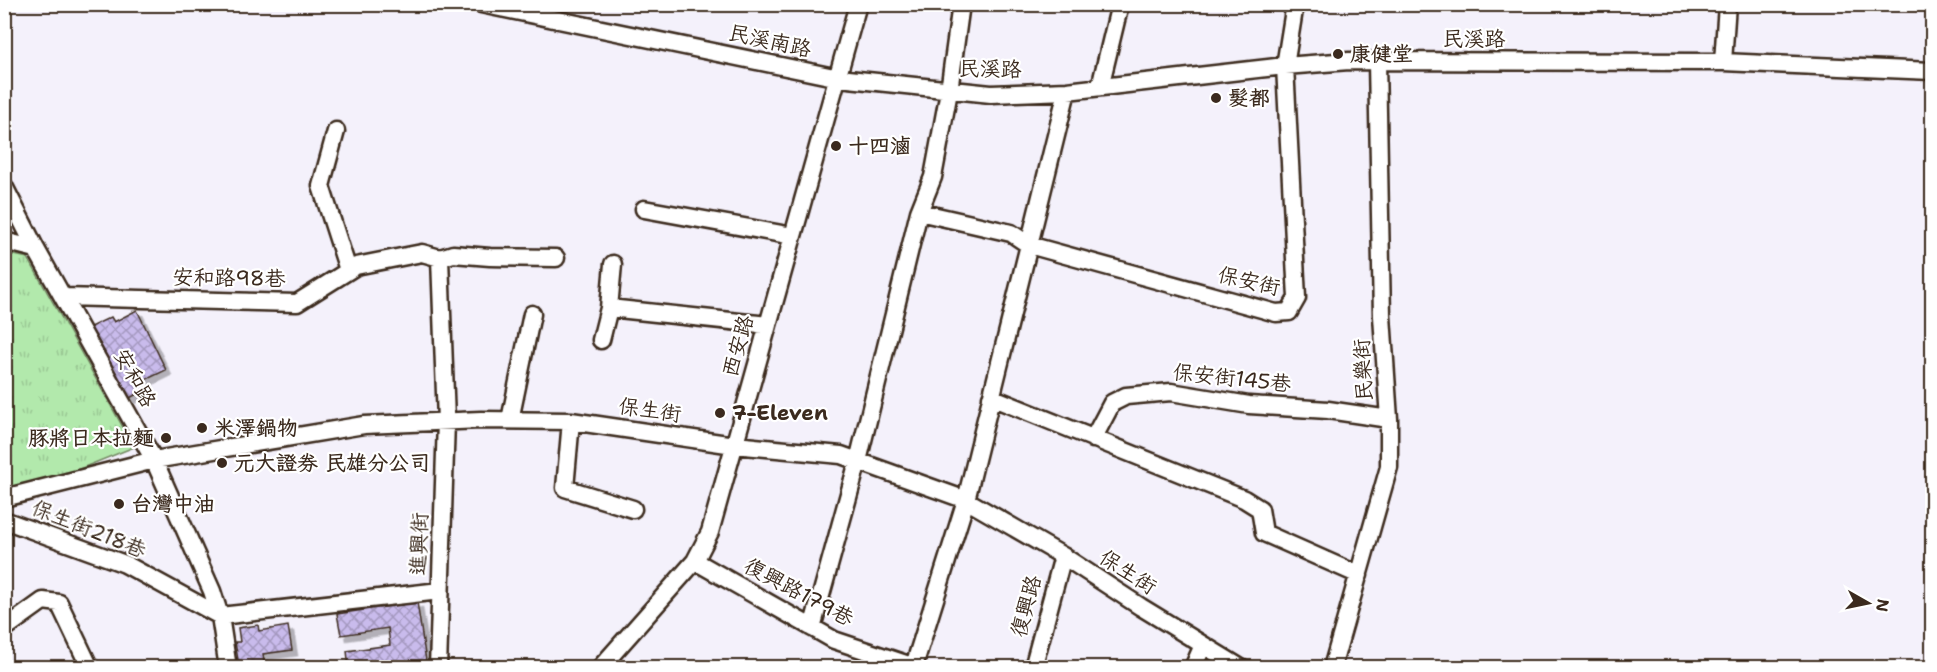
<svg xmlns="http://www.w3.org/2000/svg" width="1937" height="672" font-family="'Shantell Sans','LXGW WenKai TC',sans-serif">
  <defs>
    <pattern id="park-tufts" width="24" height="20" patternUnits="userSpaceOnUse" patternTransform="scale(1.5)"><rect width="24" height="20" fill="#b2e9ac"/><path d="M3 7l-1-3M5 7V3M7 7l1-3M15 17l-1-3M17 17v-4M19 17l1-3" fill="none" stroke="#9ac894"/></pattern>
    <pattern id="building-cross-hatch" width="8" height="8" patternUnits="userSpaceOnUse" patternTransform="scale(1.5)"><rect width="8" height="8" fill="#c9bbec"/><path d="M0 0l8 8M0 8l8-8" fill="none" stroke="#a498bf"/></pattern>
    <filter id="shadow"><feDropShadow dx="5.5" dy="5.5" stdDeviation="0" flood-color="#0004"/></filter>
  </defs>
  <rect width="100%" height="100%" fill="#f4f1fb"/>
  <filter id="ink" filterUnits="userSpaceOnUse"><feTurbulence type="fractalNoise" baseFrequency=".0167" numOctaves="2"/><feDisplacementMap in="SourceGraphic" scale="12" xChannelSelector="R" yChannelSelector="G"/><feConvolveMatrix kernelMatrix="1 2 1 2 8 2 1 2 1" color-interpolation-filters="sRGB"/></filter>
  <g filter="url(#ink)">
    <path fill="url(#park-tufts)" stroke="#768a65" stroke-width="1.5" d="M5,253L28,258L134,447L5,499Z"/>
    <path fill="url(#building-cross-hatch)" stroke="#3b2a1e" stroke-width="1.5" filter="url(#shadow)" d="M137,310L166,370L143,381L147,389L124,401L88,328L111,317L114,322Z
      M417,602L426,661L383,668H349L347,651L390,645L388,628L341,635L337,614Z
      M258,625L259,631L288,626L292,650L263,654L265,668L239,666L235,642H240L238,628Z"/>
    <g fill="none" stroke-linecap="round" stroke-linejoin="round">
      <g stroke="#3b2a1e" stroke-width="21">
        <path id="minor" d="M481,4L839,78L991,94L1067,91L1285,66L1349,61L1723,62L1932,71
          M1723,62L1727,4
          M1100,87L1120,4
          M336,131L321,186L348,270
          M4,186L36,249L154,460L212,591L220,616L228,668
          M644,209L793,236
          M919,212L933,177L949,91L961,4
          M4,241L36,249
          M440,258L453,254L490,257L556,258
          M613,264L609,308L768,325
          M63,297L297,303L356,266L422,253L440,258L446,421L438,668
          M601,340L609,308
          M991,397L1244,499L1260,509L1264,533L1359,575
          M510,420L532,314
          M571,421L565,488L633,509
          M1093,439L1112,403L1126,396L1171,392L1249,405L1328,410L1389,419
          M4,498L154,460L364,425L481,420L571,421L734,445L841,455L966,500L1063,556L1141,607L1241,668
          M4,520L125,564L220,616L440,591
          M695,561L834,640L918,668
          M812,628L858,461L919,212L1011,233L1029,245L1276,313L1289,312L1297,298L1285,66L1295,4
          M4,629L43,601L59,603L90,668
          M914,666L966,500L1067,91
          M600,668L695,561L710,532L858,4
          M1033,668L1063,556
          M1193,668L1203,645
          M1332,668L1389,467V419L1382,316L1377,62"/>
      </g>
      <use href="#minor" stroke="#fff" stroke-width="16"/>
    </g>
  </g>
  <g fill="#3b2a1e" stroke="#fff" stroke-width="2">
    <circle cx="1338" cy="54" r="6"/>
    <circle cx="1216" cy="98" r="6"/>
    <circle cx="836" cy="146" r="6"/>
    <circle cx="720" cy="413" r="6"/>
    <circle cx="202" cy="428" r="6"/>
    <circle cx="166" cy="438" r="6"/>
    <circle cx="222" cy="463" r="6"/>
    <circle cx="119" cy="504" r="6"/>
  </g>
  <g text-anchor="middle" stroke-width="4.5" stroke-linejoin="round" paint-order="stroke">
    <g font-size="21" fill="#3b2a1e" stroke="#fff">
      <text x="1474" y="46">民溪路</text>
      <text transform="translate(770 41) rotate(12)" y="7">民溪南路</text>
      <text transform="translate(990 69) rotate(1)" y="7">民溪路</text>
      <text transform="translate(229 278) rotate(1)" y="7">安和路98巷</text>
      <text transform="translate(1249 281) rotate(13)" y="7">保安街</text>
      <text transform="translate(738 346) rotate(-74)" y="7">西安路</text>
      <text transform="translate(1363 370) rotate(-93)" y="7">民樂街</text>
      <text transform="translate(135 378) rotate(61)" y="7">安和路</text>
      <text transform="translate(1232 378) rotate(6)" y="7">保安街145巷</text>
      <text transform="translate(650 410) rotate(8)" y="7">保生街</text>
      <text transform="translate(89 529) rotate(22)" y="7">保生街218巷</text>
      <text transform="translate(419 544) rotate(-88)" y="7">進興街</text>
      <text transform="translate(1128 572) rotate(33)" y="7">保生街</text>
      <text transform="translate(799 592) rotate(28)" y="7">復興路179巷</text>
      <text transform="translate(1026 606) rotate(-75)" y="7">復興路</text>
    </g>
    <g font-size="21" font-weight="bold" fill="#3b2a1e" stroke="#fff" text-anchor="start">
      <text x="1350" y="61">康健堂</text>
      <text x="1228" y="105">髮都</text>
      <text x="848" y="153">十四滷</text>
      <text x="732" y="420">7-Eleven</text>
      <text x="214" y="435">米澤鍋物</text>
      <text x="154" y="445" text-anchor="end">豚將日本拉麵</text>
      <text x="234" y="470">元大證券 民雄分公司</text>
      <text x="131" y="511">台灣中油</text>
    </g>
  </g>
  <rect width="1937" height="672" fill="none" stroke="#fff" stroke-width="24"/>
  <rect x="12" y="12" width="1913" height="648" fill="none" stroke="#3b2a1e" stroke-width="2" filter="url(#ink)"/>
  <g transform="translate(1868 603) rotate(99)" stroke="#ffffff" stroke-width="4.5" paint-order="stroke">
  <path d="M0-4.5L10 22L0 15L-10 22Z" fill="#3b2a1e"/>
  <text y="-9" font-size="16" font-weight="bold" text-anchor="middle" fill="#3b2a1e">N</text>
  </g>
</svg>
